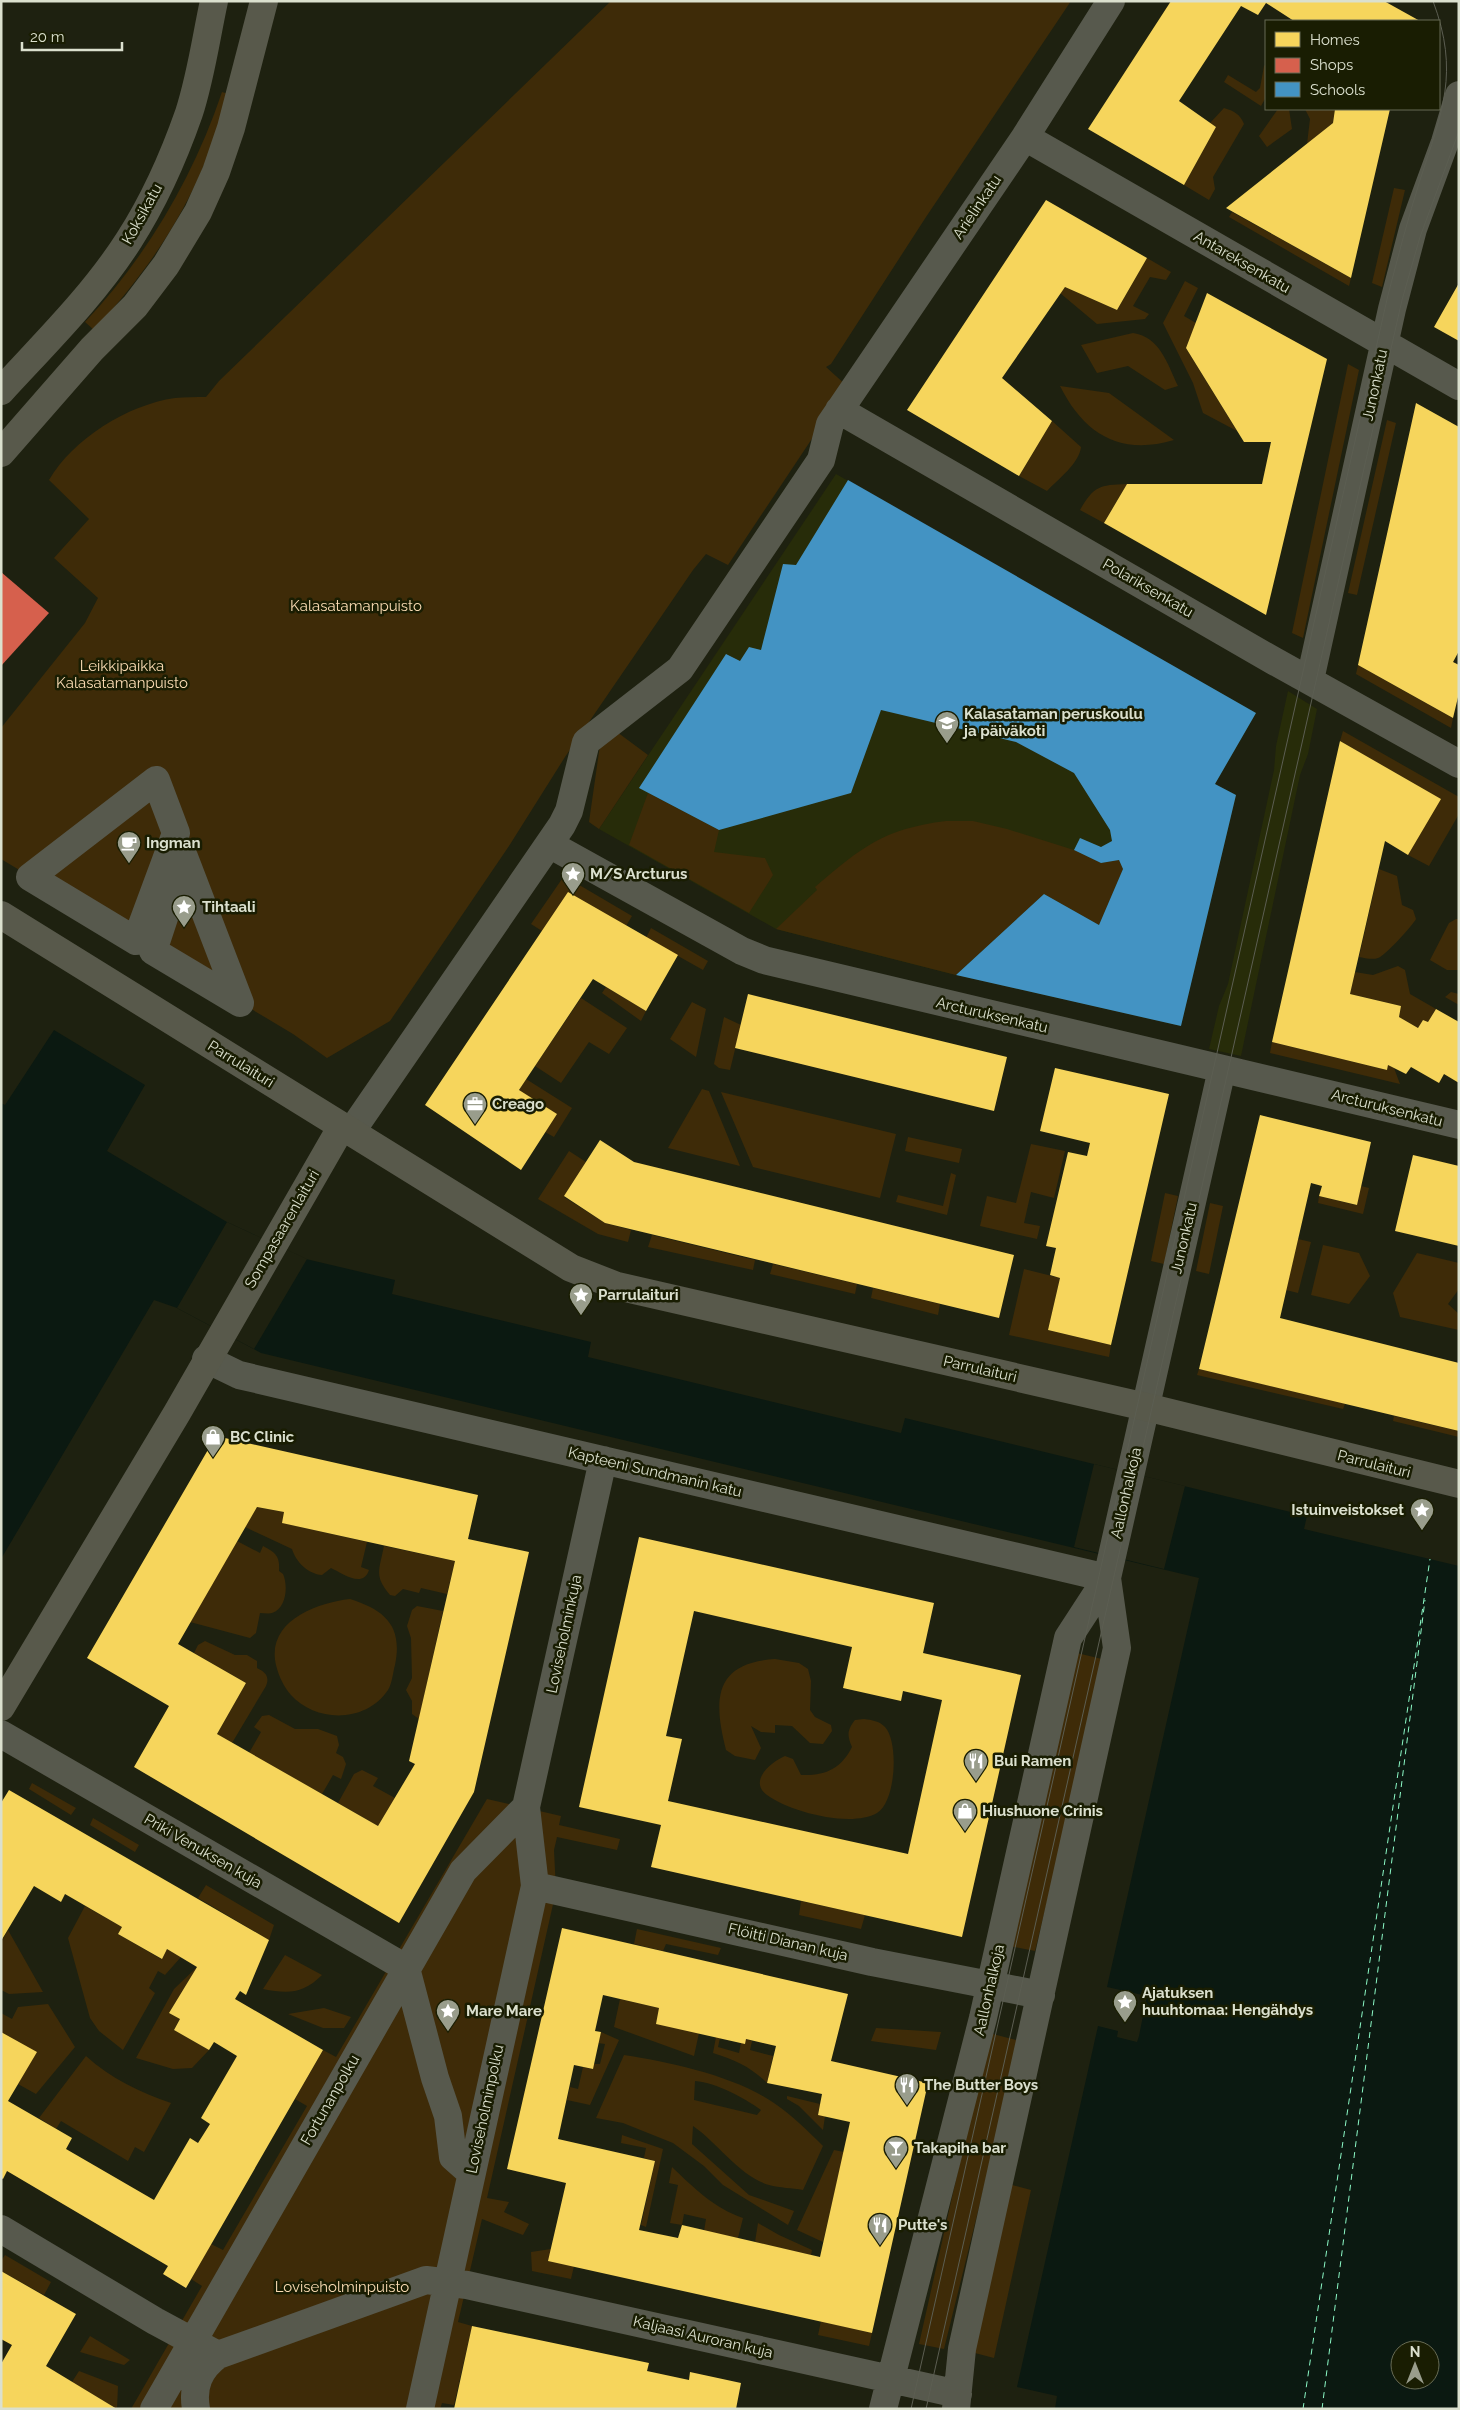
<svg xmlns="http://www.w3.org/2000/svg" width="1460" height="2410" font-family="Raleway,sans-serif">
  <rect width="100%" height="100%" fill="#1e2110"/>
  <path fill="#272c09" d="M836,474L1256,713L1215,784L1236,795L1181,1026L956,975L776,929L599,829Z
    M1288,691L1317,709L1308,754L1300,775L1241,1056L1209,1049L1219,1006L1228,984L1274,770L1276,746Z"/>
  <path fill="#3e2b08" fill-rule="evenodd" d="M611,1H1071L926,217L831,364L826,367L847,386L728,565L706,554L693,570L565,757L509,846L390,1021L327,1058L293,1034L1,859V728L85,623L98,598L54,558L89,519L49,480C73,439 127,405 175,398C185,397 196,397 206,397L219,381Z
    M1266,64V97L1261,106L1224,82L1228,75L1256,92L1260,88L1264,66Z
    M222,92L229,94C201,191 162,255 94,330L85,322C147,256 193,178 222,92Z
    M1224,108C1234,111 1240,114 1244,124L1213,177L1215,189L1209,200L1184,185L1216,127L1210,123Z
    M1278,109H1289L1292,129L1267,147L1259,136Z
    M1305,109H1335L1333,123L1307,144L1310,119Z
    M1394,188L1405,190L1382,287L1372,283Z
    M1232,212L1351,278L1349,286L1229,217Z
    M1147,258L1171,272L1166,280L1150,277L1133,306L1149,314L1145,319L1097,324L1060,293L1065,287L1117,310Z
    M1185,281L1198,288L1184,316L1196,323L1186,348L1237,431L1203,413L1193,383L1163,323Z
    M1133,333C1160,337 1167,363 1178,386L1165,390L1128,366L1097,373L1081,345Z
    M1348,364L1359,370L1303,638L1292,633Z
    M1060,386L1109,393L1174,440C1120,456 1084,434 1060,386Z
    M1387,420L1396,423L1357,595L1348,593Z
    M1052,421L1081,447C1079,464 1058,479 1047,491L1019,476Z
    M1127,484L1104,523L1080,510C1094,486 1099,485 1127,484Z
    M1358,665L1453,718L1451,728L1356,674Z
    M1343,731L1459,797V814L1429,866L1408,855L1440,799L1340,741Z
    M617,732L648,755L599,829L589,822L601,738Z
    M648,793L719,830L714,852L765,858L773,875L749,913L629,845Z
    M946,821H973L1007,829L1074,850L1101,863L1119,860L1123,869L1099,925L1044,894L956,975L776,929L817,890L815,887C862,847 883,829 946,821Z
    M1379,869L1397,876L1402,905L1413,910L1416,919C1413,925 1384,957 1378,958C1373,960 1364,958 1359,957Z
    M564,876L632,916L626,926L542,931L531,924Z
    M1456,919H1459V970H1447L1430,960L1449,923Z
    M651,928L708,961L703,970L646,938Z
    M1398,966L1405,970L1410,994L1436,1009L1428,1022L1423,1020L1418,1028L1399,1017L1401,1006L1350,994L1355,972L1373,975Z
    M606,987L646,1011L641,1021L602,993Z
    M1451,992L1459,994V1005L1445,997Z
    M581,998L627,1028L609,1054L589,1042L561,1083L535,1066Z
    M692,1002L706,1009L696,1057L670,1039Z
    M724,1017L741,1025L730,1070L719,1068L714,1064Z
    M1272,1042L1387,1070L1388,1065L1394,1068L1400,1084L1270,1053Z
    M526,1079L572,1108L554,1137L545,1132L519,1090Z
    M702,1089L709,1091L740,1166L668,1148Z
    M721,1092L896,1134L880,1198L753,1167Z
    M908,1137L962,1149L959,1163L905,1151Z
    M1031,1144L1065,1151L1054,1198L1031,1192L1024,1223L1040,1226L1037,1239L980,1226L987,1196L1016,1203Z
    M569,1151L586,1162L564,1197L605,1223L631,1230L628,1242L598,1234L538,1199Z
    M951,1173L956,1175L947,1215L896,1202L898,1195L943,1206Z
    M1361,1186L1369,1188L1363,1214L1318,1203L1319,1196L1356,1205Z
    M1165,1193L1178,1196L1164,1264L1151,1261Z
    M1210,1203L1223,1206L1209,1274L1196,1271Z
    M652,1235L755,1260L753,1270L648,1247Z
    M1298,1239L1311,1242L1298,1293L1286,1290Z
    M1323,1245L1359,1253L1370,1276L1349,1304L1311,1295Z
    M1417,1253L1459,1263V1289L1448,1304L1459,1314V1330L1400,1317L1393,1293Z
    M773,1264L857,1284L855,1294L770,1274Z
    M1024,1269L1060,1278L1048,1330L1111,1345L1109,1357L1009,1335Z
    M873,1288L940,1304L938,1315L871,1298Z
    M1199,1369L1335,1401L1345,1404L1343,1409L1197,1375Z
    M1394,1416L1459,1431V1437L1393,1421Z
    M257,1507L284,1512L283,1523L367,1542L361,1567L369,1570C363,1589 342,1573 331,1568L322,1575C308,1574 296,1562 292,1549L245,1527Z
    M237,1541L260,1553L263,1546C276,1553 280,1556 279,1571L283,1574C288,1585 287,1608 272,1613C269,1614 264,1613 260,1613L256,1633L250,1638L190,1622Z
    M384,1546L455,1561L447,1594L421,1588L419,1593L403,1589L395,1596L390,1595C374,1576 379,1571 384,1546Z
    M350,1599C385,1610 403,1626 395,1665C393,1672 392,1684 388,1690C366,1723 316,1723 291,1695C284,1687 279,1677 276,1665C266,1622 315,1603 350,1599Z
    M417,1606L443,1611L419,1719L412,1714V1701L406,1690L412,1678L411,1638L407,1626L412,1610Z
    M205,1641L235,1655H247L257,1661V1668C265,1672 270,1676 266,1686L232,1743L217,1734L246,1683L194,1653L198,1645Z
    M1077,1653L1106,1660L1035,1951L1009,1946Z
    M775,1659L799,1663L808,1669L811,1681L810,1710L815,1717L831,1725L832,1731L823,1744L810,1743L792,1726L775,1725V1733L761,1732L751,1726L761,1748L755,1760L735,1756L726,1750C713,1699 714,1663 775,1659Z
    M269,1715L295,1729H318L337,1736L339,1745L336,1753L343,1757L346,1764L341,1779L333,1775L322,1794L249,1753L261,1732L254,1727L262,1716Z
    M864,1719C872,1720 879,1721 885,1727C899,1742 896,1802 877,1813C851,1828 790,1812 767,1795C748,1781 771,1762 785,1756L793,1759L801,1775C825,1776 841,1769 852,1747C847,1736 847,1730 855,1720Z
    M362,1770L378,1778L373,1786L395,1798L378,1826L338,1803L354,1774Z
    M32,1783L76,1808L71,1815L29,1789Z
    M487,1799L561,1816L559,1825L620,1839L617,1850L557,1837L554,1850L556,1891L487,2198L509,2202L504,2212L529,2224L523,2235L482,2219L458,2322L472,2326L454,2405L442,2403L440,2409H131L202,2286L191,2279L211,2244L223,2250L307,2106L295,2099L323,2050L336,2057Z
    M93,1818L139,1845L135,1852L90,1825Z
    M206,1885L274,1925L269,1940L198,1898Z
    M801,1901L865,1915L861,1929L799,1915Z
    M85,1906L122,1927L118,1934L161,1959L167,1949L181,1957L165,1975L158,1971L149,1988L155,1993L123,2050L99,2031L90,2018L68,1938Z
    M637,1929L721,1948L718,1955L666,1944L663,1951L634,1944Z
    M8,1930L43,1992L9,1994L1,1990V1942Z
    M285,1955L322,1975C303,1994 288,1994 263,1989Z
    M197,1967L169,2013L180,2019L174,2030L209,2050L192,2068L173,2069L136,2058L174,1989Z
    M620,1999L659,2008L699,2033L694,2056L614,2027Z
    M48,2004L75,2047L36,2094L18,2084L36,2052L1,2032V2013L12,2019L18,2007Z
    M324,2008L351,2017L344,2028H323L288,2014Z
    M876,2028L941,2032L936,2050L871,2041Z
    M601,2032L619,2040L590,2105L567,2100L570,2087L578,2089L583,2067L592,2069L594,2064H600L605,2044L598,2043Z
    M989,2033L1020,2041L944,2349L919,2344Z
    M716,2037L720,2038L718,2047L739,2053L741,2043L746,2039L752,2041L750,2050L773,2056L767,2083C751,2067 735,2060 713,2053Z
    M624,2055C670,2062 735,2076 774,2103C792,2115 808,2131 823,2146L803,2190C792,2188 780,2188 769,2185C739,2176 718,2143 693,2126L692,2144L749,2195L794,2211L788,2225L723,2185L704,2166L673,2143L623,2123L596,2118ZM695,2081C717,2083 743,2097 761,2110L757,2115L694,2100Z
    M86,2056C110,2078 141,2093 171,2103L144,2152L135,2147L128,2161L61,2121L56,2129L39,2118Z
    M787,2096L820,2104L818,2114L825,2116L823,2130L799,2106L787,2099Z
    M622,2135L663,2149L646,2227L641,2225L655,2161L644,2158L646,2148L621,2143Z
    M834,2150L844,2152L823,2242L797,2230Z
    M672,2167C694,2188 714,2208 743,2218L738,2238L704,2231L706,2219L684,2214L682,2225L670,2223L678,2185L669,2183Z
    M1008,2184L1031,2190L994,2358L971,2352Z
    M758,2223L779,2235L812,2250L811,2255L755,2242Z
    M551,2249L574,2266L571,2279L532,2271L531,2252Z
    M5,2255L51,2282L44,2295L1,2271V2261Z
    M821,2321L872,2333L869,2346L818,2335Z
    M90,2336L130,2360L124,2365L80,2352Z
    M79,2371L118,2386L117,2409L72,2382Z"/>
  <path fill="#0b1911" fill-rule="evenodd" d="M54,1030L145,1085L107,1151L227,1222L306,1259L395,1280L392,1294L591,1342L588,1357L901,1433L905,1418L1307,1516L1304,1529L1459,1566V2409H1055L1057,2396L1017,2387L1098,2026L1118,2031L1117,2037L1137,2042L1139,2036L1147,1996L1107,1987L1199,1578L261,1353L177,1308L154,1300L1,1559V1103L5,1105ZM1400,2350H1430V2380H1400Z"/>
  <path fill="#1e2110" d="M227,1222L307,1259L254,1349L177,1308Z
    M1094,1464L1185,1486L1164,1569L1074,1547Z"/>
  <path fill="#f6d55c" fill-rule="evenodd" d="M1171,1H1384L1420,21H1294L1266,3L1258,15L1241,6L1179,101L1216,127L1184,185L1088,129Z
    M1335,109H1390L1351,278L1226,208L1333,123Z
    M1046,200L1147,258L1117,310L1065,287L1002,378L1052,421L1019,476L907,410Z
    M1459,283V341L1434,327Z
    M1207,293L1327,359L1266,615L1104,523L1127,484H1262L1271,442H1244L1186,348Z
    M1416,403L1459,427V651L1453,662L1459,665V693L1453,718L1358,665Z
    M1340,741L1441,799L1408,855L1385,841L1350,994L1401,1006L1399,1017L1418,1028L1423,1020L1428,1022L1436,1009L1459,1022V1083L1444,1074L1439,1083L1411,1067L1406,1074L1388,1065L1387,1070L1272,1042Z
    M568,892L678,955L646,1011L593,979L519,1090L557,1114L521,1170L425,1105Z
    M748,994L1007,1057L994,1111L735,1048Z
    M1055,1068L1169,1094L1111,1345L1048,1330L1060,1278L1050,1275L1056,1248L1046,1246L1068,1152L1087,1156L1090,1143L1040,1131Z
    M1260,1115L1371,1142L1357,1205L1319,1196L1322,1186L1311,1183L1280,1318L1459,1363V1431L1199,1369Z
    M600,1140L634,1162L1014,1255L999,1318L605,1223L564,1196Z
    M1413,1155L1459,1166V1246L1395,1231Z
    M216,1436L478,1495L468,1539L529,1552L474,1792L399,1923L134,1767L169,1706L87,1658ZM257,1507L284,1512L282,1523L455,1561L409,1761L415,1764L378,1826L217,1734L246,1683L178,1644Z
    M639,1537L934,1603L923,1653L1021,1675L962,1937L651,1867L661,1825L579,1807ZM694,1611L852,1647L843,1688L901,1701L903,1691L942,1700L908,1854L668,1801L682,1739L666,1736Z
    M9,1790L269,1940L246,1995L240,1991L235,1999L323,2050L186,2288L163,2274L168,2266L7,2171L3,2179L1,2178V2032L37,2052L8,2101L72,2138L66,2149L154,2200L190,2138L198,2143L210,2124L201,2118L237,2056L214,2042L209,2050L174,2030L180,2019L169,2013L197,1967L167,1949L162,1959L118,1934L122,1927L65,1894L61,1902L34,1886L1,1941V1803Z
    M562,1928L848,1994L831,2061L928,2083L872,2333L548,2261L566,2183L507,2169ZM603,1995L659,2008L656,2024L745,2044L746,2039L776,2046L767,2083L822,2094L818,2115L850,2122L820,2257L682,2225L678,2238L639,2230L655,2161L558,2139L574,2065L593,2069L601,2032L595,2031Z
    M1,2271L76,2314L46,2366L117,2409H1V2364L12,2345L1,2339Z
    M472,2326L649,2363L647,2371L689,2380L690,2372L741,2383L736,2409H454Z"/>
  <path fill="#d6604d" d="M1,572L49,613L1,666Z"/>
  <path fill="#4393c3" d="M848,480L1256,713L1215,784L1236,795L1181,1026L956,975L1044,894L1099,925L1123,869L1119,860L1101,863L1074,850L1080,838L1101,847L1112,841L1110,830L1074,773L1016,742L881,710L851,793L719,830L639,788L726,654L740,661L749,647L761,650L783,564L796,565Z"/>
  <g fill="none" stroke-linecap="round" stroke-linejoin="round">
    <path stroke="#8cfac7" stroke-width="1" stroke-dasharray="6 5" stroke-linecap="butt" d="M1303,2409L1430,1559
      M1322,2409L1425,1600"/>
    <path stroke="#57594d" stroke-width="28" d="M1025,137L1459,386
      M839,410L1274,661L1459,764
      M1310,680L1392,309L1413,229L1445,142L1459,95
      M156,780L176,833L136,941L30,877Z
      M549,844L742,951L764,960L1459,1125
      M184,857L240,1003L153,951Z
      M351,1132L562,825L569,811L586,742L680,669L821,460L830,424L1025,137L1111,1
      M206,1359L239,1375L1107,1578
      M1,1734L406,1968L435,2078L448,2116L453,2157L471,2173
      M535,1886L872,1962L1041,1995
      M1,2229L155,2321L218,2355L426,2280L467,2285L958,2394
      M154,2409L463,1871L526,1807
      M196,2409C192,2386 199,2369 218,2355
      M420,2409L535,1886L526,1807L603,1460
      M883,2409L983,2018L1068,1638L1107,1578L1222,1069
      M956,2409L962,2349L1117,1648L1107,1578"/>
    <path stroke="#58594b" stroke-width="28" d="M1,391C45,343 94,295 129,240C154,201 174,156 189,113C201,76 206,38 214,1
      M1,453L92,349L135,306L166,265L198,212L216,172L231,128L264,1
      M1,915L571,1268L617,1286L1146,1407L1459,1484
      M1,1707L177,1413L342,1126"/>
    <path stroke="#5c5e52" stroke-width="1" d="M911,2409L1388,295C1398,257 1408,218 1420,180C1442,112 1460,73 1433,1
      M926,2409L1402,300L1420,237L1459,131"/>
  </g>
  <defs>
    <g id="school-pin" transform="scale(1.25)"><path d="M0 17L-7.5 6A9.5 9.5 0 1 1 7.5 6Z" fill="#999d8c" stroke="#191d02"/><path d="M0-5L7-2L0 1L-7-2ZM-4 1L0 2.5L4 1V4Q0 6-4 4Z" fill="#fff"/></g>
    <g id="cafe-pin" transform="scale(1.25)"><path d="M0 17L-7.5 6A9.5 9.5 0 1 1 7.5 6Z" fill="#999d8c" stroke="#191d02"/><path d="M-5.5-4.5H6V0H3Q3 3.5 0 3.5H-2.5Q-5.5 3.5-5.5 0ZM3-3.2v2h1.7v-2ZM-6 4.5H4V6H-6Z" fill="#fff"/></g>
    <g id="sight-pin" transform="scale(1.25)"><path d="M0 17L-7.5 6A9.5 9.5 0 1 1 7.5 6Z" fill="#999d8c" stroke="#191d02"/><path d="M0-6L1.8-2.2L6-1.7L2.9 1.2L3.7 5.4L0 3.3L-3.7 5.4L-2.9 1.2L-6-1.7L-1.8-2.2Z" fill="#fff"/></g>
    <g id="office-pin" transform="scale(1.25)"><path d="M0 17L-7.5 6A9.5 9.5 0 1 1 7.5 6Z" fill="#999d8c" stroke="#191d02"/><path d="M-6-3h4V-5.5h4V-3h4V5H-6ZM-1-4.5V-3h2v-1.5ZM-6 0V1H6V0Z" fill="#fff"/></g>
    <g id="shop-pin" transform="scale(1.25)"><path d="M0 17L-7.5 6A9.5 9.5 0 1 1 7.5 6Z" fill="#999d8c" stroke="#191d02"/><path d="M-5-2.5h2.3a2.7 3.5 0 0 1 5.4 0H5L5.5 6h-11ZM-1.5-2.5h3a1.5 2.3 0 0 0-3 0Z" fill="#fff"/></g>
    <g id="restaurant-pin" transform="scale(1.25)"><path d="M0 17L-7.5 6A9.5 9.5 0 1 1 7.5 6Z" fill="#999d8c" stroke="#191d02"/><path d="M-5-6h1v4h1v-4h1v4h1v-4h1v5L-1.5 .5V6h-2V.5L-5-1ZM5-6V6H3V1.5H1.5Q1.5-4 5-6Z" fill="#fff"/></g>
    <g id="bar-pin" transform="scale(1.25)"><path d="M0 17L-7.5 6A9.5 9.5 0 1 1 7.5 6Z" fill="#999d8c" stroke="#191d02"/><path d="M-6-5H6L.8 .8V4.5H3.5V6h-7V4.5H-.8V.8Z" fill="#fff"/></g>
  </defs>
  <g fill-rule="evenodd">
    <use href="#school-pin" x="947" y="723"/>
    <use href="#cafe-pin" x="129" y="843"/>
    <use href="#sight-pin" x="573" y="874"/>
    <use href="#sight-pin" x="184" y="907"/>
    <use href="#office-pin" x="475" y="1104"/>
    <use href="#sight-pin" x="581" y="1295"/>
    <use href="#shop-pin" x="213" y="1437"/>
    <use href="#sight-pin" x="1422" y="1510"/>
    <use href="#restaurant-pin" x="976" y="1761"/>
    <use href="#shop-pin" x="965" y="1811"/>
    <use href="#sight-pin" x="1125" y="2002"/>
    <use href="#sight-pin" x="448" y="2011"/>
    <use href="#restaurant-pin" x="907" y="2085"/>
    <use href="#bar-pin" x="896" y="2148"/>
    <use href="#restaurant-pin" x="880" y="2225"/>
  </g>
  <g text-anchor="middle" stroke-width="5" stroke-linejoin="round" paint-order="stroke">
    <g font-size="15" fill="#dbe0ce" stroke="#191d02">
      <text transform="translate(977 207) rotate(-56)" y="5">Arielinkatu</text>
      <text transform="translate(142 214) rotate(-61)" y="5">Koksikatu</text>
      <text transform="translate(1242 262) rotate(30)" y="5">Antareksenkatu</text>
      <text transform="translate(1375 385) rotate(-78)" y="5">Junonkatu</text>
      <text transform="translate(1148 588) rotate(30)" y="5">Polariksenkatu</text>
      <text transform="translate(992 1015) rotate(13)" y="5">Arcturuksenkatu</text>
      <text transform="translate(241 1064) rotate(32)" y="5">Parrulaituri</text>
      <text transform="translate(1387 1108) rotate(14)" y="5">Arcturuksenkatu</text>
      <text transform="translate(282 1229) rotate(-60)" y="5">Sompasaarenlaituri</text>
      <text transform="translate(1184 1238) rotate(-77)" y="5">Junonkatu</text>
      <text transform="translate(980 1369) rotate(13)" y="5">Parrulaituri</text>
      <text transform="translate(1374 1464) rotate(14)" y="5">Parrulaituri</text>
      <text transform="translate(655 1472) rotate(13)" y="5">Kapteeni Sundmanin katu</text>
      <text transform="translate(1126 1493) rotate(-77)" y="5">Aallonhalkoja</text>
      <text transform="translate(564 1634) rotate(-78)" y="5">Loviseholminkuja</text>
      <text transform="translate(203 1851) rotate(30)" y="5">Priki Venuksen kuja</text>
      <text transform="translate(788 1942) rotate(13)" y="5">Flöitti Dianan kuja</text>
      <text transform="translate(989 1990) rotate(-77)" y="5">Aallonhalkoja</text>
      <text transform="translate(330 2100) rotate(-60)" y="5">Fortunanpolku</text>
      <text transform="translate(485 2109) rotate(-78)" y="5">Loviseholminpolku</text>
      <text transform="translate(703 2337) rotate(13)" y="5">Kaljaasi Auroran kuja</text>
    </g>
    <g font-size="15" fill="#fbdcb4" stroke="#191d02">
      <text x="356" y="611">Kalasatamanpuisto</text>
      <text x="122" y="671">Leikkipaikka<tspan x="122" dy="17">Kalasatamanpuisto</tspan></text>
      <text x="342" y="2292">Loviseholminpuisto</text>
    </g>
    <g font-size="15" font-weight="bold" fill="#dbe0ce" stroke="#191d02" text-anchor="start">
      <text x="964" y="719">Kalasataman peruskoulu<tspan x="964" dy="17">ja päiväkoti</tspan></text>
      <text x="146" y="848">Ingman</text>
      <text x="590" y="879">M/S Arcturus</text>
      <text x="202" y="912">Tihtaali</text>
      <text x="492" y="1109">Creago</text>
      <text x="598" y="1300">Parrulaituri</text>
      <text x="230" y="1442">BC Clinic</text>
      <text x="1404" y="1515" text-anchor="end">Istuinveistokset</text>
      <text x="994" y="1766">Bui Ramen</text>
      <text x="982" y="1816">Hiushuone Crinis</text>
      <text x="1142" y="1998">Ajatuksen<tspan x="1142" dy="17">huuhtomaa: Hengähdys</tspan></text>
      <text x="466" y="2016">Mare Mare</text>
      <text x="924" y="2090">The Butter Boys</text>
      <text x="914" y="2153">Takapiha bar</text>
      <text x="898" y="2230">Putte's</text>
    </g>
  </g>
  <rect width="1460" height="2410" fill="none" stroke="#dbe0ce" stroke-width="5"/>
  <rect x="1265" y="20" width="175" height="90" fill="#191d02" stroke="#676b54"/>
  <rect x="1275" y="32" width="25" height="15" fill="#f6d55c" stroke="#676b54"/>
  <text x="1310" y="45" font-size="15" fill="#dbe0ce">Homes</text>
  <rect x="1275" y="58" width="25" height="15" fill="#d6604d" stroke="#676b54"/>
  <text x="1310" y="70" font-size="15" fill="#dbe0ce">Shops</text>
  <rect x="1275" y="82" width="25" height="15" fill="#4393c3" stroke="#676b54"/>
  <text x="1310" y="95" font-size="15" fill="#dbe0ce">Schools</text>
  <g transform="translate(1415 2365)"><circle r="24" fill="#191d02" stroke="#676b54"/>
  <path d="M0-4L9 19L0 12L-9 19Z" fill="#999d8c"/>
  <text y="-8" font-size="14" font-weight="bold" text-anchor="middle" fill="#dbe0ce">N</text>
  </g>
  <path d="M22 42v8h100v-8" fill="none" stroke="#dbe0ce" stroke-width="2.5"/>
  <text x="30" y="42" font-size="15" fill="#dbe0ce" stroke="#191d02" stroke-width="4" paint-order="stroke">20 m</text>
</svg>
